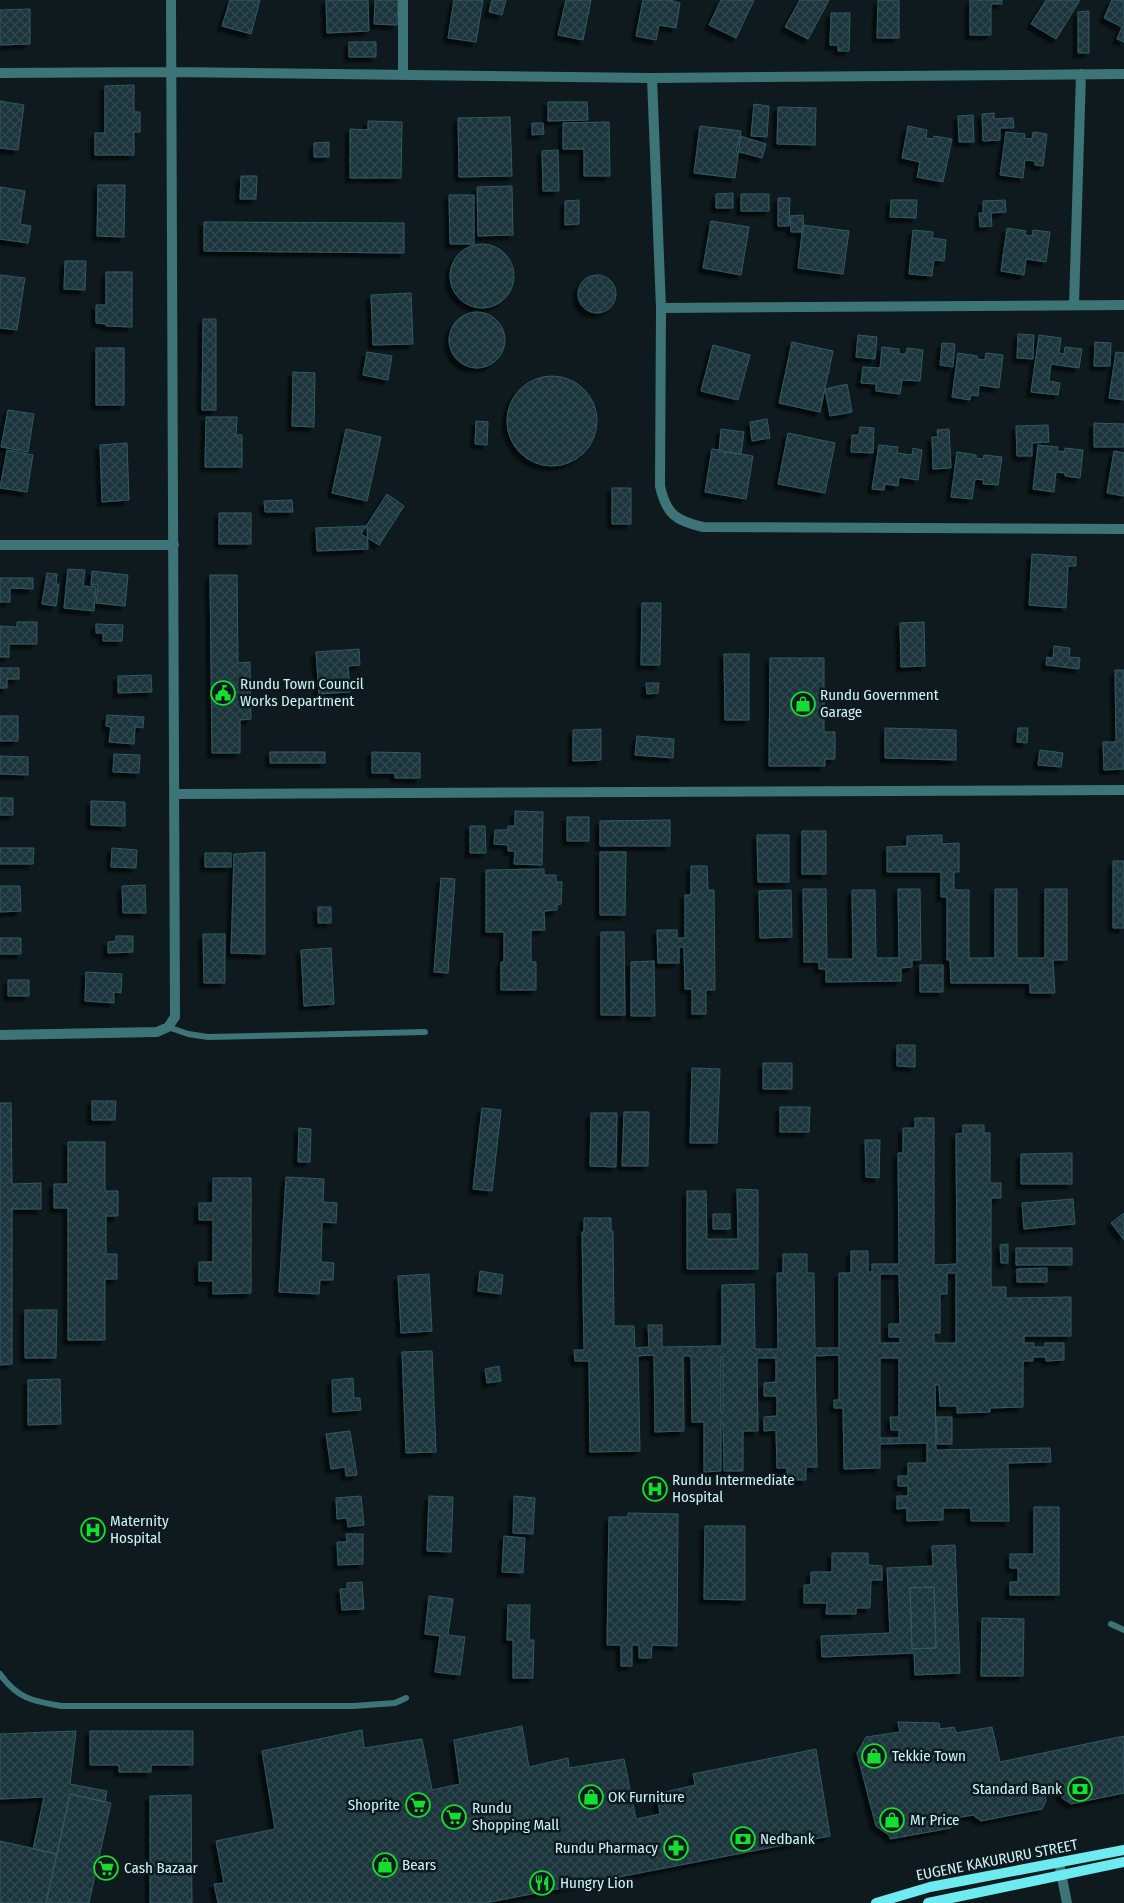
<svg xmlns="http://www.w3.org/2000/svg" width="1124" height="1903" font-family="'Fira Sans Condensed',sans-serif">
  <defs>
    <pattern id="building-cross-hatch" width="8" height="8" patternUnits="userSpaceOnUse" patternTransform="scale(1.25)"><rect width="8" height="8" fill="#1b343c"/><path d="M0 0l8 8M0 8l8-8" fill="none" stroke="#30484f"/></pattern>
    <filter id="shadow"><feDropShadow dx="-4.5" dy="4.5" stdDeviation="1" flood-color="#0009"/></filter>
  </defs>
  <rect width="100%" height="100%" fill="#0e1a1d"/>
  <path fill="url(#building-cross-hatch)" stroke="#305a65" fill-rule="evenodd" filter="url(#shadow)" d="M230,0H260L251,34L222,26Z
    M326,0H368L369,31L327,33Z
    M375,0H398L397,25L374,24Z
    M454,0H483L476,42L448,38Z
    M492,0H506L502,15L489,12Z
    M566,0H591L583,40L558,35Z
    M643,0H670L680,3L676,28L659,25L656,40L636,36Z
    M721,0H754L736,38L709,25Z
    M800,0H829L808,39L785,27Z
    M878,0H899V38H877Z
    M970,0H1002V4H991V35H970Z
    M1046,0H1080L1056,39L1031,24Z
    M1112,0H1124V42L1117,39L1122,27L1104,18Z
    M30,9V44L0,45V10Z
    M1089,11V53H1078V12Z
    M831,13H850L849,51H838V45H830Z
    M349,42H376V57H349Z
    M134,85V112H140V132H134V155H95V133H105V86Z
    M0,101L24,105L18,150L0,148Z
    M548,102H587L588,120L548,121Z
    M754,104L769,106L767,137L751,136Z
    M778,107L816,108L815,145L777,144Z
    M994,113V119L1013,118L1014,128H1000V140L983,141L982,114Z
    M973,115L974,142H959L958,116Z
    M510,117L512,176L459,177L458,118Z
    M368,121L402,122L401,178H350V129L368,130Z
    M609,122L610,176H584V149H563V123Z
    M532,123H543L544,134L532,135Z
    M700,126L741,131L735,178L694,173Z
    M908,126L927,130L926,138L933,139L934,136L952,139L943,182L917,177L920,162L902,158Z
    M1006,132L1025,134L1024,138L1032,139L1033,132L1047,134L1043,166L1035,165V161L1025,160L1023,178L1000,175Z
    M740,136L766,144L762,158L736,151Z
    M329,142V157H314V143Z
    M558,150L559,191H543L542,151Z
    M241,176H257L256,199H240Z
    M98,185H125L124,237L97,236Z
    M512,186L513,235L478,236L477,187Z
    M0,187L25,191L20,224L31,226L28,243L0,239Z
    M733,193V208H716V194Z
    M741,194H769V211H741Z
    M449,195H474V244H450Z
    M778,198H790L789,226H778Z
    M579,200V224L565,225V201Z
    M891,200H917L916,218L890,217Z
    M1005,200L1006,212L991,213L992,226L980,227L979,213H983V201Z
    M803,215L804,232H791L790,216Z
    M711,221L749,227L741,275L703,268Z
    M204,222L404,223V253L204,251Z
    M803,225L849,231L843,274L798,268Z
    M1007,228L1026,231L1025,235L1032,236L1033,230L1050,232L1046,262L1026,259L1024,275L1001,271Z
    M913,230L933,232L932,238L946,240L944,261L934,260L932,276L909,274Z
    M450 276a32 32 0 1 1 64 0a32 32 0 1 1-64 0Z
    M65,261H86L85,290L64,289Z
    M106,272H132V327L106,326V324L96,323V305H106Z
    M578 294a19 19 0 1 1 38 0a19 19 0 1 1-38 0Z
    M0,275L25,278L17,330L0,328Z
    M411,293L413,344L373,345L371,295Z
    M449 340a28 28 0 1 1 56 0a28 28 0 1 1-56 0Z
    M203,319H216V410H202Z
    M1018,334L1034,335L1033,359L1017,358Z
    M858,335L877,337L875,359L856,357Z
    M1039,335L1061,338L1059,353L1064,354L1065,347L1082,349L1079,368L1051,364L1049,381L1060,383L1058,395L1031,392Z
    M792,342L833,351L820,412L779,403Z
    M1095,342L1111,343L1110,366H1094Z
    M942,343L955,344L953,367L940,365Z
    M713,345L750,355L738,400L701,391Z
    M882,347L899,349V354H906L907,348L923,350L920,381L902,380L900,394L876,391V384L861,383L863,367L880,368Z
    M96,348H124V405H96Z
    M367,352L392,356L388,380L363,375Z
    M1116,352L1124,353V400L1109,398Z
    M958,353L977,356V359L985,360L986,353L1003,355L999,388L979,385L978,396L971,395L970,400L952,397Z
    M293,372L315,373L314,427L292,426Z
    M507 421a45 45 0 1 1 90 0a45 45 0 1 1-90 0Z
    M847,384L852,412L830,416L825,389Z
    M8,410L34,414L28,452L1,447Z
    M206,417H237L236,435H242V467H205Z
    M767,419L770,438L752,441L750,422Z
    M476,421L488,422L487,445L475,444Z
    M1094,423L1124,424V447H1094Z
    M1048,425L1049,442L1032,443V456H1017L1016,426Z
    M860,427L874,428L873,453L851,452L852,435H859Z
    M346,429L381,437L367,501L332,493Z
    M721,429L744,432L741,454L719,452Z
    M949,429L951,468L933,469L932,437H938L937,430Z
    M788,433L835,443L825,493L778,484Z
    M127,443L129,500L102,502L100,445Z
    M879,445L898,447L897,453L912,455L913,448L922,450L918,480L899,477L898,486L885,484L884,490L872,489Z
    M1038,445L1058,447L1057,451L1065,452V448L1083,450L1080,478L1065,476V473L1056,472L1054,492L1033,489Z
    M712,449L753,456L746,499L705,492Z
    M7,450L33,455L27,492L0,488Z
    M1114,451L1124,453V496L1107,493Z
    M957,452L976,455V458L983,459L984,455L1002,457L998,485L983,484L984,480L975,479L972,499L951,497Z
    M612,488H631V524H612Z
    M387,494L404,506L379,545L361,534Z
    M292,500L293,512H265L264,501Z
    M219,513H251V544H219Z
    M367,526L368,549L317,551L316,528Z
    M1032,554L1076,557V566H1068L1066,608L1029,605Z
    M68,569L85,570L83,586L96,587L94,611L64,608Z
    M92,571L128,575L125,606L96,603L98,585H91Z
    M47,573L57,574L56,584H59L56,606L42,604Z
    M210,575H237L238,663L250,662L251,719L240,720V753H212Z
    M0,578H33V589L10,588V602H0Z
    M642,603H661L660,665H641Z
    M17,622H37V644H9V657H0V626L17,627Z
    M924,622L925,666L901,667L900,623Z
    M96,624L123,625L122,641H103V633H96Z
    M1054,646L1070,648L1069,657L1080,658L1079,669L1046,665L1047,657L1053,658Z
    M359,649L360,665L348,666L350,692L319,694L316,652Z
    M724,654H749V720H725Z
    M770,658H824V732H835V759H825V766H769Z
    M0,668H19V679H7V688H0Z
    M1115,670H1124V769L1104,770L1103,742H1116Z
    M151,675L152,692L118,693V676Z
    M646,683H659L658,693L647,694Z
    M107,715L144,717L143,728L135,727L134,744L109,742L111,727L106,726Z
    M0,716H18V741H0Z
    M885,728L956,730V760L885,758Z
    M1018,728H1028L1027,743L1017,742Z
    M601,729V760L573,761V730Z
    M637,736L674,739L673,758L635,755Z
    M1040,750L1063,753L1061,767L1038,765Z
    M270,752H325V763H270Z
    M372,752L420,753V778H395V773H372Z
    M114,754L140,755L139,773L113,772Z
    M0,756L28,757V775L0,774Z
    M0,798H13V815H0Z
    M91,801L125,802V826L91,825Z
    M515,811L543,812L542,865L514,864L515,851H508V845L494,844L495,830H508V826H515Z
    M567,817H589V841H567Z
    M670,820V846H600V821Z
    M470,826H485L486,853H470Z
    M802,831H826V874H802Z
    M757,835H789V882H758Z
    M942,835V844L959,843V872H954V890H969V958H995V889H1017V958H1045V889H1067V960H1053L1055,993H1030V983H951L950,960H947V897H941V872H887V847L907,846V836Z
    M0,848H34L33,864H0Z
    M112,848L137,850L136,868L111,867Z
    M265,852V954L231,953L234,854Z
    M600,852H626L625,915H600Z
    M205,853H231V867H205Z
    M1113,861H1124V928H1113Z
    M691,866H707L708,890H714L715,990H706V1014H692V989H685L684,947H679V963H658L657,930H677V938H685V895H691Z
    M544,869V875H556V882H562L561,904L557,905V910L544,911L545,930H531V962H536V990H501V962H504V932H486V870Z
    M441,878L455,879L448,973L434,972Z
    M145,885L146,913H123L122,886Z
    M0,886H20L21,911L0,912Z
    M803,889H826L827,959H853L852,890H875L876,958H899L898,889H920L921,960H912V967L901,968V981L826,982V969H819V962H804Z
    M791,890L792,937L760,938L759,891Z
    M318,907H331V923H318Z
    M601,932H624L625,1015H601Z
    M203,934H225V983H204Z
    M116,936H133V952L108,953V942L116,941Z
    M0,938H21V954H0Z
    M331,948L334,1004L304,1006L301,950Z
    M654,961L655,1016H631V962Z
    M920,965H943V992H920Z
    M86,972L122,974L121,993L114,992V1003L85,1001Z
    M8,980H29V996H8Z
    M897,1045H915V1067L897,1066Z
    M763,1063H792V1089H763Z
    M692,1068L720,1069L717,1143H690Z
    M92,1101H116L115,1120H92Z
    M0,1103H11L12,1184L41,1183V1209H12V1364L0,1365Z
    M780,1107H810L809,1132H780Z
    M482,1108L501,1110L492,1191L473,1189Z
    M624,1112H649L648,1166H622Z
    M591,1113H617L616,1167L590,1166Z
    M915,1118H934V1265L957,1264L956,1134L963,1133V1125H984V1133H990V1183H1001V1198H991V1287H1006V1298L1071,1297V1336H1024V1343H1034V1347H1045V1343H1064V1360L1046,1361V1357H1033V1361H1023V1407L990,1408V1412L957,1413V1406H940L939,1385H935L936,1450L1050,1448L1051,1462L1008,1463L1009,1521H971V1508H943V1520L907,1521V1508L897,1509V1496H908V1486H898V1476H908V1463H927V1443L880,1444V1468L844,1469L843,1408H834V1400H839V1355L815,1356L817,1467H806V1480H787V1468H777L776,1430L764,1431V1417L777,1416V1396H764V1383L776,1382V1358H757L758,1431H743V1471H724L723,1422H721V1471L704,1472V1422H692L691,1356H683L684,1431L655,1432L654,1355L638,1356L640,1451L590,1452L589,1361H575L574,1350H584L582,1232H584V1218H611V1231H613L614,1326H634L635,1348L649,1347L648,1325H662V1347L722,1346V1285L754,1284L755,1349H778L777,1273H783V1254H807V1273H814L815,1348H839V1273H851V1251H868V1272H872V1264H899L898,1153H903V1128H915ZM947,1273H956V1343H934V1333H940V1294H947ZM880,1274H899L900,1324H889V1337H900V1343H880ZM721,1356L723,1357V1413H721ZM880,1358H899V1417H890L891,1430H899V1438H880Z
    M299,1128L311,1129L310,1162H298Z
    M865,1140H880L879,1178L866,1177Z
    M68,1142H105V1191H118V1216H106V1254H117V1279H105V1340H68V1208H54V1184H68Z
    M1072,1153V1184H1021V1154Z
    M286,1177L324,1179L323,1202L337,1203L336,1223L322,1222L321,1262L334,1263L333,1280H320L319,1294L279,1292Z
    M213,1178H251V1293L213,1294V1281H199V1262H213V1220H199V1203H213Z
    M737,1189L758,1190V1269H687V1191H706L707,1239H738Z
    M1073,1199L1075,1224L1024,1229L1022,1203Z
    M1124,1213V1240L1111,1223Z
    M713,1214H730V1229H713Z
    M1008,1244V1263H1001L1000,1245Z
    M1016,1248H1072V1265H1016Z
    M1047,1268V1282H1017V1269Z
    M480,1271L503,1275L501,1294L478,1291Z
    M429,1274L432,1331L401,1333L398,1276Z
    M25,1310H57L56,1358H25Z
    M432,1351L436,1452L406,1453L402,1352Z
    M499,1366L501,1381L487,1383L485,1369Z
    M353,1378L354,1398H360L361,1410L333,1412L332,1380Z
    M60,1379L61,1424L28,1425V1380Z
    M936,1417H952V1444H937Z
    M350,1431L357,1475L346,1476L345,1467L331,1469L326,1434Z
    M361,1496L364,1525L348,1527L347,1518L337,1519L336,1498Z
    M429,1496L453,1497L451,1552L427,1551Z
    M514,1496L535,1498L533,1534L513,1533Z
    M1034,1507H1059V1595H1010V1582H1018V1568H1010V1554H1034Z
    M628,1513L678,1514L677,1646L652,1645L651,1658H639V1645H632V1666H621V1645H607L609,1517H628Z
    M705,1526H745V1600L704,1599Z
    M346,1534H363V1564L338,1565L337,1542H347Z
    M504,1536L525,1538L523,1573L502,1572Z
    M955,1545L960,1673L915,1675L914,1653L822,1657L821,1636L890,1633L887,1568L933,1566L932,1546ZM934,1587L936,1648L912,1649L910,1588Z
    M832,1553H868V1565L882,1566V1580H871L870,1608H856V1614H826L827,1603H804V1585H811V1572H832Z
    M362,1582L364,1609L342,1610L340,1589H347V1583Z
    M934,1587L936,1648L912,1649L910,1588Z
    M429,1596L453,1599L448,1635L465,1637L460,1675L435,1672L440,1636L425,1634Z
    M508,1605H530L529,1640H534L533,1678H513V1640H507Z
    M982,1618L1024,1619L1023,1676H981Z
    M898,1722L939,1723L940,1729L954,1727L956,1733L992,1727L1000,1762L1124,1736V1793L1071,1804L1062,1798L1059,1784L1044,1787L1046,1801L1042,1809L981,1821L973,1815L956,1818L951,1828L890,1839V1836L876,1826L857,1753L866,1737L900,1732Z
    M522,1726L529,1767L568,1758L569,1768L624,1759L636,1819L660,1814L657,1794L695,1785L693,1774L816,1749L830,1836L485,1903H218L214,1884L224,1883L216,1841L275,1829L262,1751L362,1730L364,1748L422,1739L432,1790L460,1784L454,1740Z
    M76,1731L70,1784L107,1791L105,1802L70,1794L57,1854L33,1849L44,1797L0,1799V1734Z
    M90,1731H193V1765H151V1772H119V1765H90Z
    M70,1794L111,1803L89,1903H46Z
    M191,1795L192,1903H150V1796Z
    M0,1841L57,1854L46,1903H0Z"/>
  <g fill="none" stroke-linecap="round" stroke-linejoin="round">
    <path stroke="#3d7477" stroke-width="6" d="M168,1027L188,1034L208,1037L425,1032
      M1111,1624L1124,1630
      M0,1674C18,1699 33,1701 61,1706H353L395,1703L406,1698"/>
    <path stroke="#3d7477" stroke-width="10" d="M403,0V75
      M0,73L171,72L652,78L1124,74
      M652,78L661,308L660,486C666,514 676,521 703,527L1124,529
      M1074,305L1081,74
      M661,308L1124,305
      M0,545H174
      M175,794L1124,790
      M0,1035L157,1032L168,1027L175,1017L171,0"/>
    <path stroke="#3d7477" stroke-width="10" d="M1059,1863L1067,1903"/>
    <path stroke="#6eebf1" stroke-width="10" d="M876,1903L930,1887L1124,1850
      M928,1903L1124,1862"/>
  </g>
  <defs>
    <g id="civic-ring" transform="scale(1.25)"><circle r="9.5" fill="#0e1a1d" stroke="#16de2e" stroke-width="1.5"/><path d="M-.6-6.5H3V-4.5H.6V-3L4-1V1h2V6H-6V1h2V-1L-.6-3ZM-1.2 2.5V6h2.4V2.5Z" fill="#16de2e"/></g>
    <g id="shop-ring" transform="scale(1.25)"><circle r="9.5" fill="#0e1a1d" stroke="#16de2e" stroke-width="1.5"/><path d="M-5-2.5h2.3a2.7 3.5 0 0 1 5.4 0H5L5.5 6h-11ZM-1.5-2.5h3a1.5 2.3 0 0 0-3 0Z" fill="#16de2e"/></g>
    <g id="hospital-ring" transform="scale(1.25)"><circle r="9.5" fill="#0e1a1d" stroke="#16de2e" stroke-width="1.5"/><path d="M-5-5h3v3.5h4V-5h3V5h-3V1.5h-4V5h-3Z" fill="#16de2e"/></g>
    <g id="bank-ring" transform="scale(1.25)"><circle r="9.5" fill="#0e1a1d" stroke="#16de2e" stroke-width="1.5"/><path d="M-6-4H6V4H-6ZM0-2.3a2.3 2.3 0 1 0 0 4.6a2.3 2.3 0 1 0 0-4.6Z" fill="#16de2e"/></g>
    <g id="supermarket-ring" transform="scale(1.25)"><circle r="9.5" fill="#0e1a1d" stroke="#16de2e" stroke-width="1.5"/><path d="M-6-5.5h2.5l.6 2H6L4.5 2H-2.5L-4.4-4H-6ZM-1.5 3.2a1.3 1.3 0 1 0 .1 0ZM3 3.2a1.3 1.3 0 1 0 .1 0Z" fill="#16de2e"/></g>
    <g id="pharmacy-ring" transform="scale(1.25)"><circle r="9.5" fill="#0e1a1d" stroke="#16de2e" stroke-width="1.5"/><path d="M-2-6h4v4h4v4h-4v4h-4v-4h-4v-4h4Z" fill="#16de2e"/></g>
    <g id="restaurant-ring" transform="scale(1.25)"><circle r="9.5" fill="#0e1a1d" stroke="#16de2e" stroke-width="1.5"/><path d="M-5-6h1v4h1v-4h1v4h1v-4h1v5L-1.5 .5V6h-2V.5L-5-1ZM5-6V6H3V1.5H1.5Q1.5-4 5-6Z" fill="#16de2e"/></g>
  </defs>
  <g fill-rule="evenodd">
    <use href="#civic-ring" x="223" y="693"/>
    <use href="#shop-ring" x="803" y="704"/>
    <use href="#hospital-ring" x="655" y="1489"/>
    <use href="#hospital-ring" x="93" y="1530"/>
    <use href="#shop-ring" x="874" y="1756"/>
    <use href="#bank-ring" x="1080" y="1789"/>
    <use href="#shop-ring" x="591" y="1797"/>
    <use href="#supermarket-ring" x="418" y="1805"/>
    <use href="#supermarket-ring" x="454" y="1817"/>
    <use href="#shop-ring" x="892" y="1820"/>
    <use href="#bank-ring" x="743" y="1839"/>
    <use href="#pharmacy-ring" x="676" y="1848"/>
    <use href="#shop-ring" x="385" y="1865"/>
    <use href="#supermarket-ring" x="106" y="1868"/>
    <use href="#restaurant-ring" x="542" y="1883"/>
  </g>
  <g text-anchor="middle" stroke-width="5" stroke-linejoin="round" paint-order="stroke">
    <g font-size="15" fill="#cef4fa" stroke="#0e1a1d" text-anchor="start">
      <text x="240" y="689">Rundu Town Council<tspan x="240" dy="17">Works Department</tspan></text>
      <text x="820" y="700">Rundu Government<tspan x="820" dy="17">Garage</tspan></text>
      <text x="672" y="1485">Rundu Intermediate<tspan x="672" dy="17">Hospital</tspan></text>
      <text x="110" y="1526">Maternity<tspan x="110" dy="17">Hospital</tspan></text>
      <text x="892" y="1761">Tekkie Town</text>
      <text x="1062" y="1794" text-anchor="end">Standard Bank</text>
      <text x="608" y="1802">OK Furniture</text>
      <text x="400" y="1810" text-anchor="end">Shoprite</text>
      <text x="472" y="1813">Rundu<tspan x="472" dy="17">Shopping Mall</tspan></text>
      <text x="910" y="1825">Mr Price</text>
      <text x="760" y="1844">Nedbank</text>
      <text x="658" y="1853" text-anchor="end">Rundu Pharmacy</text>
      <text x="402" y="1870">Bears</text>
      <text x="124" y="1873">Cash Bazaar</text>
      <text x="560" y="1888">Hungry Lion</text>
    </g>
    <g font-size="15" fill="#cef4fa" stroke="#0e1a1d">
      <text transform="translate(997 1860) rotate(-11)" y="5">EUGENE KAKURURU STREET</text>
    </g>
  </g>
</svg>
